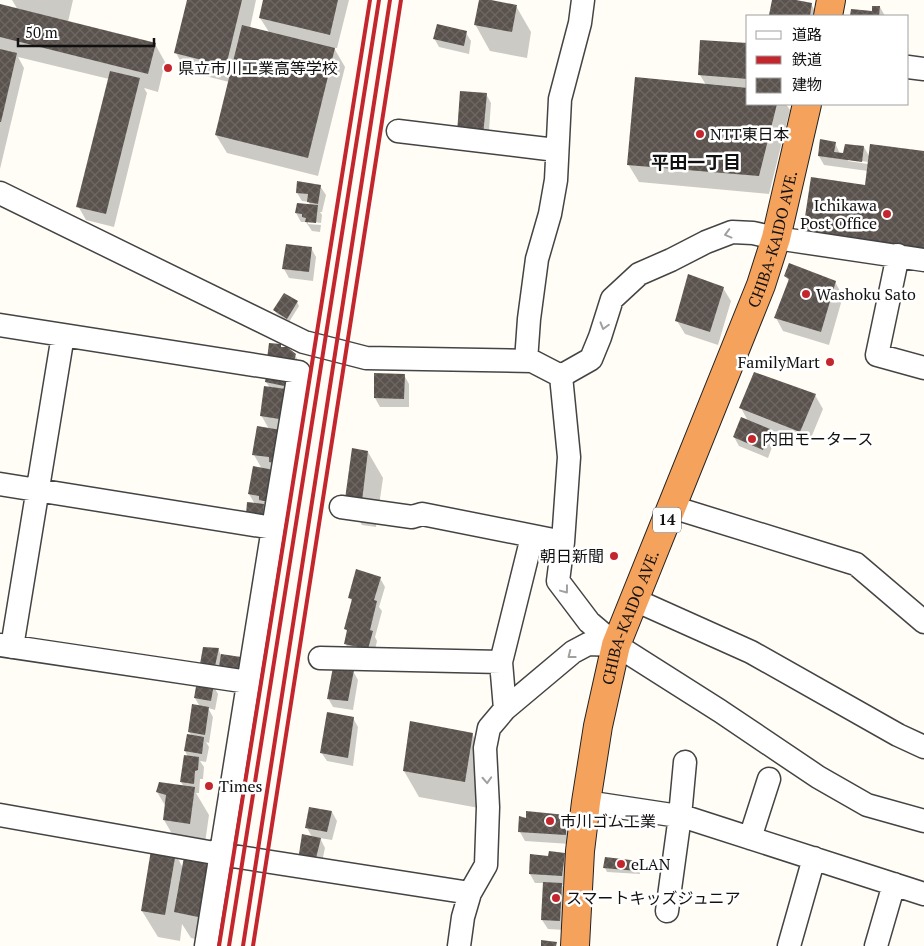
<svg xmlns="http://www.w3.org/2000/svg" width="924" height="946" font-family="'PT Serif','Noto Sans JP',serif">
  <defs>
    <pattern id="building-cross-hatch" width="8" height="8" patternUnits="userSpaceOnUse" patternTransform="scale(1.25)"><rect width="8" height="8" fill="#5a524d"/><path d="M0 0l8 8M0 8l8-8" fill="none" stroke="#6d6662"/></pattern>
  </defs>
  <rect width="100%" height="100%" fill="#fffdf5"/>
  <path fill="#0003" fill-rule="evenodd" d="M12,0H73L68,22L155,44L165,62L158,92L144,88L147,93L114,227L86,220L78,206L109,79L18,57L24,68L0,169V5L18,10Z
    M188,0H256L250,28L269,32L260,18L265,0H349L337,48H334L345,67L318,176L227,153L216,135L229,82L186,71L176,53Z
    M480,0L516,6L531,32L527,58L490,51L475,24Z
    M774,0H790L811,4L816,13V16H771Z
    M880,7L885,16H851L852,10L874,12Z
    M466,33L471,41L469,54L439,47L434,38Z
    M748,44V104H786L790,110L769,194L639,182L628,164L706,85L700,75Z
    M486,94L491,103L488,144L463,142Z
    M835,143L840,154L864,147L870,158L924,152V265L815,248L804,229L866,187L868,171L824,165L819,156ZM848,159L868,162V164L848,161Z
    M320,186L326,195L322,212H320L322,215L321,223L308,221V224L321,225L320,232L312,231L306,222H301L296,213L310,206L309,202L302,201L297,193Z
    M311,248L316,257L313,281L289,278L284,269Z
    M786,276L835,282L843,296L829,345L783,331L776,318L789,282Z
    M723,288L731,301L718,345L685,334L677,321Z
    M297,302L299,306L289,322L277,314L274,310Z
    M281,348L295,355L303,369L267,525L249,494L262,469L254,455L269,429L261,415L270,388L266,382Z
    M404,375L409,384V407H380L375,398Z
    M815,395L823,409L808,445L770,430L775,439L768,458L739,446L734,437L748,421L741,408Z
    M368,452L383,478L376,527L362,525L347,499Z
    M380,578L385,587L379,607L382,611L375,637L377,641L373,658L350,652L345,643L348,633L346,629L353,603L350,598Z
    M218,649L221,655V668L206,673Z
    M353,671L358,680L353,710L333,707L328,698Z
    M213,685L218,694L215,710L208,708L213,717L209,743L206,742L209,747L206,762L200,761L204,767L203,779H200L199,793H196L209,815L204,850L179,846L164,820L166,807L157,792L184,787L181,782L188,757L185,751L192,736L189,732L200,707L195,698Z
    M353,718L358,727L353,766L327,761L321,752Z
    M411,723L472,734L487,760L479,808L419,797L404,771Z
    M332,812L337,821L332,840L320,838L325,848L321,866L305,863L300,854L312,837L307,828Z
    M566,816L571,825L570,844L525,841L520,832L527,819Z
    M175,853L183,868L212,864L227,890L218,943L191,938L182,924L180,941L158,937L142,911Z
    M564,855L569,863L566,885H562L567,893L565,930L548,929L542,920L545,883H535L530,874L549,857Z
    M638,862L640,866V874L607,872L605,868Z"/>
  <path fill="url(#building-cross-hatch)" d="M187,0H242L226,66L174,53Z
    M263,0H338L330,35L259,18Z
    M479,0H491L517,5L512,32L474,25Z
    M772,0H796L812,3L810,16L769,15Z
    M0,4L156,43L148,74L0,37Z
    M872,6H880L879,16H850L851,9L872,11Z
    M437,24L467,31L464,46L433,39Z
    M242,25L335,48L308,158L215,135Z
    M700,40L748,43V79L698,75Z
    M0,49L17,53L1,122H0Z
    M110,71L140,78L106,214L76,207Z
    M635,77L748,88V104H777L759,176L627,165Z
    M460,91L487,93L483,136L457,133Z
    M820,139L836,142L834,152L843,153L845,144L864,146L862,162L818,156Z
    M870,144L924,151V250L803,230L811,177L865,185Z
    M297,181L321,185L318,204L307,202L308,194L296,193Z
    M297,203L318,205L316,223L305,222L306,218L302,217V214L295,213Z
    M286,244L312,247L309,272L282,269Z
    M789,263L836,281L821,332L774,318L789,279L784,276Z
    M688,274L724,287L710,332L675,321Z
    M284,293L298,301L287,319L273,310Z
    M269,343L281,344V347H287L296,354L293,364L267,359Z
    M267,370L292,375L289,387L265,382Z
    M754,372L816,394L800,432L739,408Z
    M374,373L405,374L404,399L374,398Z
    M264,386L286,389V420L260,416Z
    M741,417L770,429L763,450L733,437Z
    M257,426L281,430L276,463L269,462V457L252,455Z
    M352,448L368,451L362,501L345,499Z
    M253,466L274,470L269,502L259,500V496L248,494Z
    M247,502L264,504L263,516L246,515Z
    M356,569L381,577L374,600L377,601L370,630L373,631L368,649L344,644L347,630L344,629L352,599L348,598Z
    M203,647L219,648L215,666L200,664Z
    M221,654L241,657L239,671L219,667Z
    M333,667L354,670L348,701L327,699Z
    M197,681L214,684L211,701L194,698Z
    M192,704L209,707L205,735L188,732Z
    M327,712L354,717L348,758L320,753Z
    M410,721L473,733L465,782L403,771Z
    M187,734L204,737L202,754L184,751Z
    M184,755L199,757L198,770L195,771L194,784L180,782Z
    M159,782L195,787L190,824L163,820L166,795L156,792Z
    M309,807L332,811L327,832L305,828Z
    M526,811L566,815V835L518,832L519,816L526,818Z
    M302,834L321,838L316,858L299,854Z
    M151,850L176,852L165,915L141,911Z
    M549,851L565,853L562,876L529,874L530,854L548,856Z
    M184,857L213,862L203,918L174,912Z
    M605,857L639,861L638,871L603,868Z
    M543,882L562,883L560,921L541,920Z
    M541,940L557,942L556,946H541Z"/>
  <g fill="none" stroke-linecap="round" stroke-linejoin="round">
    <g stroke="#444" stroke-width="25">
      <path id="minor" d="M908,67L924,69
        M398,131L556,150
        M0,193L304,342L366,358L532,361L561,376L569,457L563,542L558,581L589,622L616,645L720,711L818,777L867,805L924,821
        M898,255L877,355L924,368
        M0,325L299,372L273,528L206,946
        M526,361L529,319L537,259L550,214L556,180L560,99L580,23L583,0
        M561,376L591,359L600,337L612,299L639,274L671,260L706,242L732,232L753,233L776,238L924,260
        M0,484L273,528
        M341,507L412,517L422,514L563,542
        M672,507L856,564L924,622
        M635,600L751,652L898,735L924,747
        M0,645L248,682
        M12,647L63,335
        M320,658L501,662L505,709
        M501,662L532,537
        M586,802L685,817L924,894
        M0,815L220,854L470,893
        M750,838L769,779
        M667,911L680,816L685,762
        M459,946L463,917L470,893L486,865L488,807L485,748L489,728L505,709L573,652L588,644L616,645
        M789,946L814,858
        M876,946L894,884"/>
    </g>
    <g stroke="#222" stroke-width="30">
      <g id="highway">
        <path d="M828,16L831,0"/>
        <path id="s1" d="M575,946L580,851L586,802L598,726L616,645L761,285L776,238L807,104"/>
      </g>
    </g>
    <use href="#minor" stroke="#fff" stroke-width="22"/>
    <use href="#highway" stroke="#f5a25d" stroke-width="28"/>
    <path stroke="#c4262e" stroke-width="4" d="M219,946L370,0
      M229,946L379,0
      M243,946L390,0
      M253,946L401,0"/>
  </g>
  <defs><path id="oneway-chevron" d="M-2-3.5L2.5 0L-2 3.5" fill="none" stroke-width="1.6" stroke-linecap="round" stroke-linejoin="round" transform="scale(1.25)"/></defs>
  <g stroke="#a0a0a0">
    <use href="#oneway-chevron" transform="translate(728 234) rotate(165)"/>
    <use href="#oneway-chevron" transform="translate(604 326) rotate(106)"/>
    <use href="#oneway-chevron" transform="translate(565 590) rotate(53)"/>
    <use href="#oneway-chevron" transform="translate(571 655) rotate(142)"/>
    <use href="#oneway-chevron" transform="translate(487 780) rotate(87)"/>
  </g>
  <g fill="#c4262e" stroke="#fff" stroke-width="2">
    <circle cx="168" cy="68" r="5"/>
    <circle cx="700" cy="134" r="5"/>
    <circle cx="887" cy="214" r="5"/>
    <circle cx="806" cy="294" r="5"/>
    <circle cx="830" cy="362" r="5"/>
    <circle cx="752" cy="439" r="5"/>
    <circle cx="614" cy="556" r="5"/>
    <circle cx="209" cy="786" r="5"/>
    <circle cx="550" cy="821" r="5"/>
    <circle cx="621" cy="864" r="5"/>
    <circle cx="556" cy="898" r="5"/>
  </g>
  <g text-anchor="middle" stroke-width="5" stroke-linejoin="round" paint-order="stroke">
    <rect fill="#fff" stroke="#585858" stroke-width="1" x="653" y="507.5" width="28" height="25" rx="4"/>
    <g font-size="15" font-weight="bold" fill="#111">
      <text x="667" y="525">14</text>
    </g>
    <g font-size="16" fill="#111" stroke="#fff" text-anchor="start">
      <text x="178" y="74">県立市川工業高等学校</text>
      <text x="710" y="140">NTT東日本</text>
      <text x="877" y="211" text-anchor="end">Ichikawa<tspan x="877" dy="18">Post Office</tspan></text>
      <text x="816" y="300">Washoku Sato</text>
      <text x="820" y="368" text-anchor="end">FamilyMart</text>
      <text x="762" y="445">内田モータース</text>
      <text x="604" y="562" text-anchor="end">朝日新聞</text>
      <text x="219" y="792">Times</text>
      <text x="560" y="827">市川ゴム工業</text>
      <text x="631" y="870">eLAN</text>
      <text x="566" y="904">スマートキッズジュニア</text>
    </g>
    <g font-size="16" fill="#111" stroke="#fff">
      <text dy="6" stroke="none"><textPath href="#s1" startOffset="740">CHIBA-KAIDO AVE.</textPath></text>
      <text dy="6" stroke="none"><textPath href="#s1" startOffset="335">CHIBA-KAIDO AVE.</textPath></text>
    </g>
    <g font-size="18" font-weight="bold" fill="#111" stroke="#fff">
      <text x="696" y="169">平田一丁目</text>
    </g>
  </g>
  <rect x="746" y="15" width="162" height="90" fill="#ffffff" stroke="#a0a0a0"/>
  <rect x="756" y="31" width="25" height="8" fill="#ffffff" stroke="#a0a0a0"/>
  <text x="792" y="40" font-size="15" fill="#111111">道路</text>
  <rect x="756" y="56" width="25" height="8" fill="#c4262e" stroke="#a0a0a0"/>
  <text x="792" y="65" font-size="15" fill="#111111">鉄道</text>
  <rect x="756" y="78" width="25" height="15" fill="url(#building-cross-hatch)" stroke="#a0a0a0"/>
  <text x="792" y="90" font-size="15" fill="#111111">建物</text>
  <path d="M18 38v8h136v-8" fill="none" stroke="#111111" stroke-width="2.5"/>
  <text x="25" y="38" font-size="15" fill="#111111" stroke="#ffffff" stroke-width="4" paint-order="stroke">50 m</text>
</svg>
